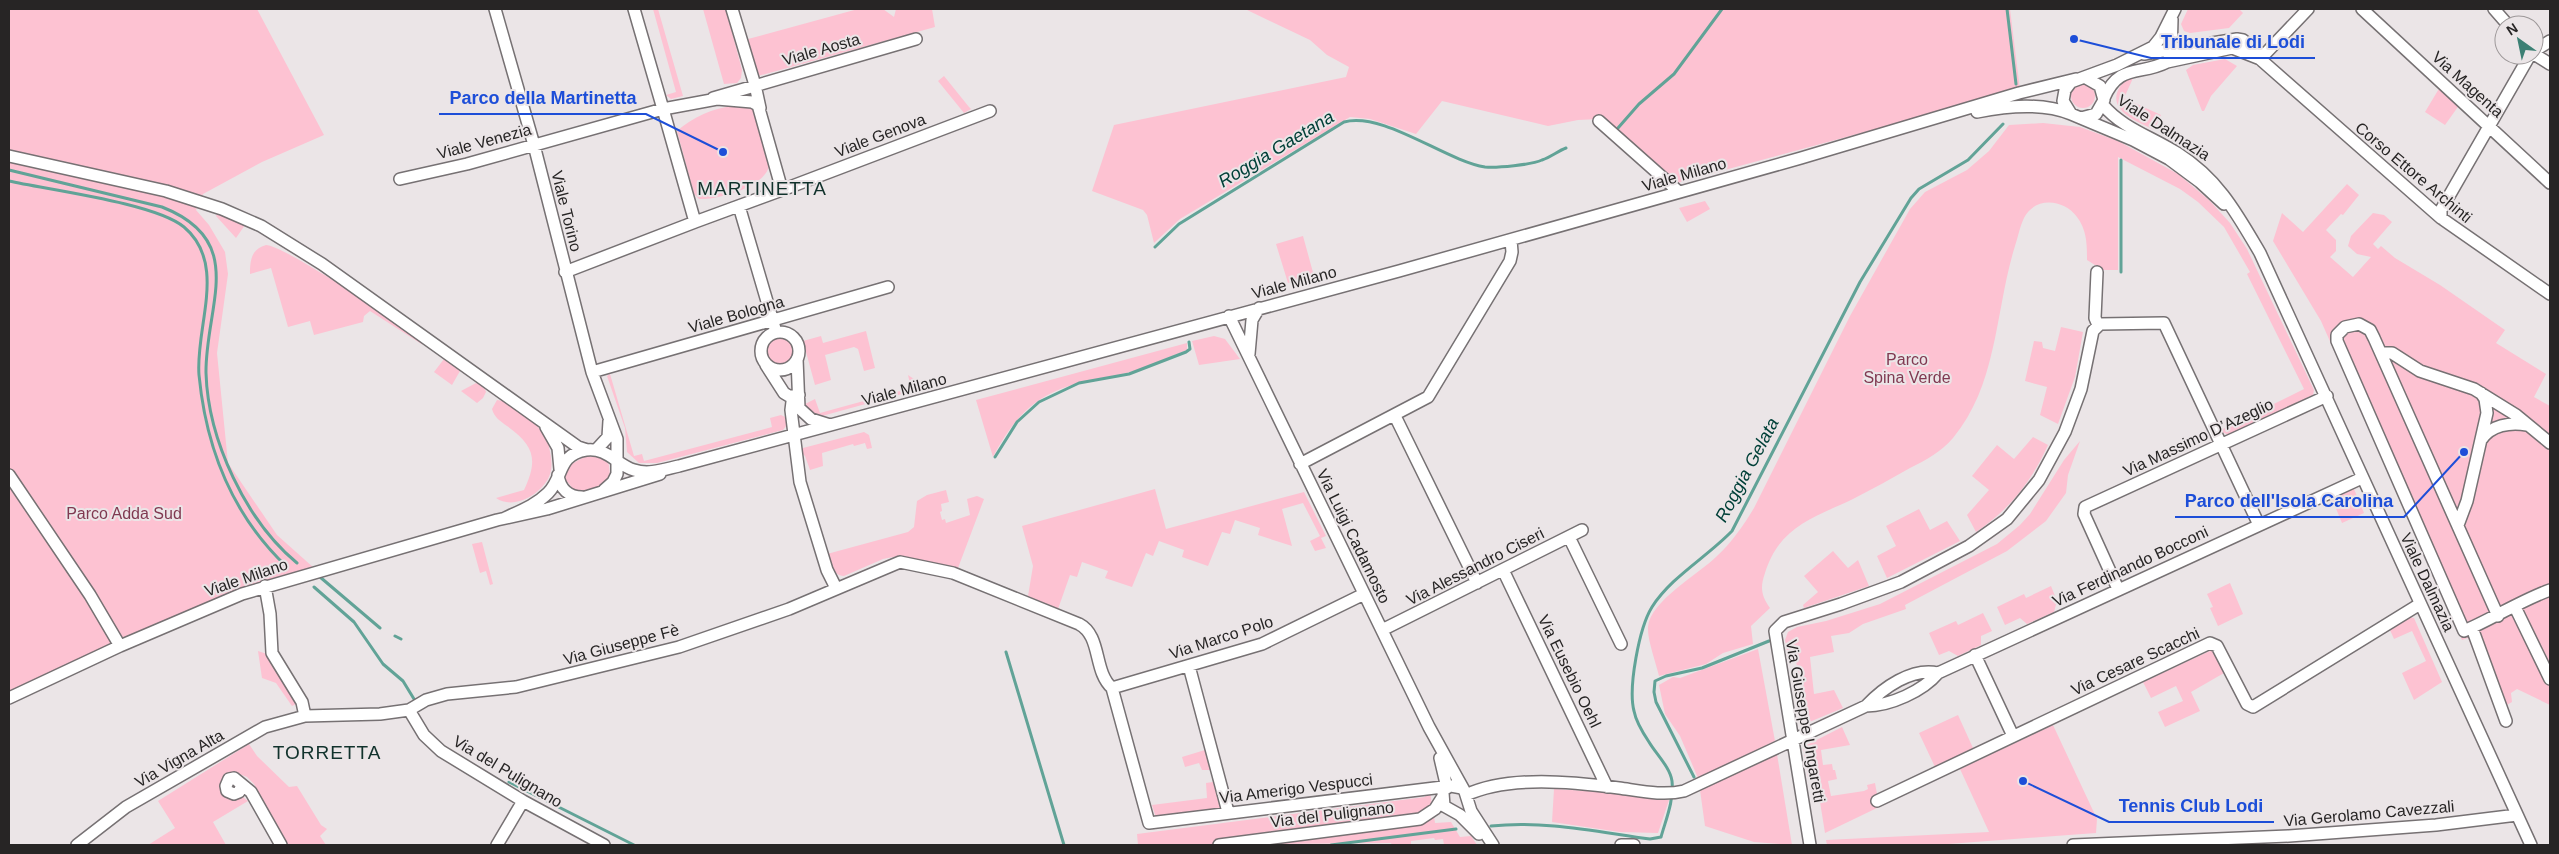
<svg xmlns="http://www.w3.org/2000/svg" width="2559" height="854" font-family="Arial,sans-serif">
  <rect width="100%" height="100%" fill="#ebe5e7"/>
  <path fill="#fdc2d2" d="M9,9H257L324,135L262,162L203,194L196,210L209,225L225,252L228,274L217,353L228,463L277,535L314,568L9,693Z
    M653,9H658L683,96L671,99L666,95L676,92Z
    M703,9H726L742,70L741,78L737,83L724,84Z
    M858,9H883L894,17L896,9H932L935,27L758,76L748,39Z
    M1245,9H2010L2020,90L1673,184L1600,119L1578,120L1548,126L1442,101L1416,134L1370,119L1350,117L1180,219L1154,243L1147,215L1143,210L1092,191L1114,125L1346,77L1349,67L1327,55L1310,40Z
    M2188,9H2239L2243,13L2229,28L2190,33L2184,31L2181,24Z
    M2225,59L2237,66L2211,96L2204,111H2202L2186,70L2193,65Z
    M944,76L969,107L971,109L964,113L938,81Z
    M2134,76L2124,98L2161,115L2154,130C2141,123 2111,113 2117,93C2120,84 2126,80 2134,76Z
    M2071 96a12 12 0 1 1 24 0a12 12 0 1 1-24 0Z
    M2440,87L2460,104L2445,125L2425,112Z
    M734,106L753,109L769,166C765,187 717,200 699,199L694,194L677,131C693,117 713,108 734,106Z
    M2043,123L2080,127L2118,141L2178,174L2209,200L2230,223L2247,249L2314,390L2313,395L2229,435L2222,432L2221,430L2304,389L2247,274L2250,272L2224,227L2198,202L2180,189L2118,157V270H2103L2087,260C2087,245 2087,230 2077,217C2064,199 2035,196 2024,218C2020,226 2018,237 2015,246C1995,310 1998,384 1953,438C1941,452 1926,460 1910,468C1891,479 1872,489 1853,499C1813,518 1779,527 1765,573C1760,587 1761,596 1770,608L1751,626L1753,644L1723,653L1706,664L1659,676C1656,663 1647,639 1648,627C1650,601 1699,574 1717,556C1732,542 1743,526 1754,508L1850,316L1910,209L1925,192L1967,170L1989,151L2009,125Z
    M2347,184L2359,195L2343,215L2341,214L2326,230L2336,240V251L2330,257L2353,277L2371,257L2357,254L2348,246L2351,236L2373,213L2384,215L2392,222L2373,244L2378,249L2381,246L2395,258L2440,285L2505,330L2496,343L2546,374L2534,397L2550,406V705L2517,689L2511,693L2512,702L2505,706L2489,689L2468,638L2462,640L2321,321L2273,241L2282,213L2303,232Z
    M1705,201L1710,209L1687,222L1679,208Z
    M218,213L245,225L236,238L216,216Z
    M1303,236L1314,276L1288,283L1276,244Z
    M266,245C284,245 409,328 423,345L370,311L364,316L363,322L314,335L310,321L288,327L271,268L250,274C250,261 251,249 266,245Z
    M2061,327L2083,332L2075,377L2058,424L2040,415L2047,387L2025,381L2034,341L2042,342L2043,348L2055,351Z
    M866,331L875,368L864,371L858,349L854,347L825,355L831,380L815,385L803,341L821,336L823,343Z
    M766 350a14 14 0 1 1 28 0a14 14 0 1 1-28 0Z
    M1214,336L1225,339L1240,359L1199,365L1192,341Z
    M1187,343V350C1165,358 1141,371 1118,375C1054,385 1024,398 993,457L976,400Z
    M444,359L460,371L452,385L434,372Z
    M610,374L634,456L642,454L644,461L772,427L770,418L781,415L785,417L787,425L783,430L657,463H639L627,452L625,428L607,376Z
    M908,375L917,381L909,392L822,416L814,415L803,405L815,399L820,413L911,388Z
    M476,383L484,387L486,392L483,398L477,403L461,391Z
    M497,400L503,401L535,423L552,446L549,447C551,456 553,465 550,474C544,493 514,511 496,498L524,490C538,460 535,446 507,426C500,421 494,417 492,409Z
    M864,432L869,435L872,448L867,449L865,443L854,446L853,444L822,453L823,466L810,470L805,456L800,451L803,448Z
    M2033,437L2048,445C2032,481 2009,510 1976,532L1967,515L1989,490L1972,476L1997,445L2014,459Z
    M2080,441L2068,475L2066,493L2046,521L2007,551L1905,605L1906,609L1863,624L1849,633L1831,636L1834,652L1810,657L1814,694L1834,690L1843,708L1807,723L1796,661L1789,662L1785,640L1788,632L1797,627L1826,621L1880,604L1997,544L2020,525L2030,514L2064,460Z
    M586,456L604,458L609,465L610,475C604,488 588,493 574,490L565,479L568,466Z
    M1155,489L1166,529L1304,492L1326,536L1321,538L1326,548L1315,551L1310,541L1320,536L1303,503L1282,509L1292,546L1258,535L1260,528L1235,520L1230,534L1222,532L1208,566L1182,557L1184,550L1159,541L1153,556L1146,553L1132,587L1105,578L1108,571L1082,562L1077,577L1070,575L1058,609L1028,596L1033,566L1022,526Z
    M2354,489L2364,513L2342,523L2332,499Z
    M946,490L949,502L941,504L942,511L940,512L942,520L945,519L946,523L970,515L967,499L977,496L984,499L958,568L898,556L883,559L844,576C832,575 830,564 827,554L908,532L914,527L917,501L927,495Z
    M1919,509L1930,530L1947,521L1960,541L1887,578L1877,556L1896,546L1886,526Z
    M482,542L493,584L490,585L486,571L480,573L472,544Z
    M1833,551L1848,568L1858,560L1869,586L1804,608L1803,605L1818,592L1804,576Z
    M2230,583L2243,614L2218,626L2210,608L2213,607L2207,594Z
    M2051,586L2057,601L2054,612L2027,624L2020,618L2005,625L1997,607L2024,594L2026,598Z
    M1983,613L1992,631L1981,636V645L1958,656L1949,651L1939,655L1929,633L1956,621L1958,625Z
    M2410,617L2414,618L2442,682L2414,700L2402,673L2426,661L2412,631L2394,639L2390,630Z
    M1758,649L1775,741L1698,778L1680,736L1665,714L1659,685L1673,677L1680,678Z
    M2212,650L2224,673L2191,692L2200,711L2165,727L2158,712L2183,701L2176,686L2151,698L2143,682Z
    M258,651L267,654L298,703L292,706L276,683L262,678Z
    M1958,715L1973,748L1935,767L1919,733Z
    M2053,725L2097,819L2096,833L1935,845H1827L1826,840L1989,832L1960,769Z
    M1842,727L1850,745L1821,750L1823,765L1832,764L1833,770H1835L1837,779L1828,781L1831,796L1864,791L1868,789L1867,785L1875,783L1877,794L1872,797L1877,808L1825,833L1816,777L1808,778L1803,747Z
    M249,744L257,756L289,787L297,786L321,825L327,829L320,836L326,845H288L254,784L247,777L237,773L223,781L248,801L213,822L226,845H148L175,828L158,801Z
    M1205,750L1210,770H1202L1199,763L1185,767L1182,757Z
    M1777,754L1792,845L1754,842L1705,826L1700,790Z
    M1213,782L1221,808L1219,810L1156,818L1152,805L1207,798L1206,783Z
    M1554,789L1605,792L1669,800L1658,833L1620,832L1552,822Z
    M1430,792L1435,823L1451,822L1460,837L1471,836L1477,845H1444L1443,839L1435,840L1434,838L1411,841V845H1392L1391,843L1138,845L1137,834L1425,797L1426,793Z"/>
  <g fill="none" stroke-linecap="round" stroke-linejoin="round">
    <path stroke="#61a397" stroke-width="3" d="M2007,9L2016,84
      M1618,128L1639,104L1674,74L1722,9
      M9,170L162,207C249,241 205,306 206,373C208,440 246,521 297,563
      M9,181C49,190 155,203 184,227C228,264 195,327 199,375C206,448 232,515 287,567
      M1155,247L1179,224L1344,122C1383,111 1446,161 1485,167C1497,168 1531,165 1542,160C1551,157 1558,151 1566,148
      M2121,272V160
      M995,457L1017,422L1039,402L1079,383L1129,374L1186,352L1190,349L1189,342
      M320,577L380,628
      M314,587L354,622L383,664L403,681L414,699
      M395,636L401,639
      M1006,652L1064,845
      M1694,777L1656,702L1654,692L1655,681L1666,676L1702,668L1769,641
      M509,782L634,845
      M1491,826C1544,820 1598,832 1650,839L1661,837C1666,819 1674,801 1672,781C1670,767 1656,754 1649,742C1643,733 1636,722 1634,711C1628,688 1639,628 1652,607C1671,577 1707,557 1732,531L1860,282L1911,198L1919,189L1968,160L2003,124
      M1331,845L1456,829"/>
    <g stroke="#767173" stroke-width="14">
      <path id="minor" d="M495,9L534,145L592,372L617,439V474L613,482L604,490
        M732,9L755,85L760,108
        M2175,9L2161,37L2153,47L2117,65L2071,82L2065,90L2063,101L2071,114L2133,140L2169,159L2200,182L2224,204
        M2362,9L2550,183
        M2494,9L2508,25
        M2534,51L2550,41
        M2144,54L2237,39L2243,40L2262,55
        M2265,54L2308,9
        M2534,54L2550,64
        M2167,62L2232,48L2260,59L2441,218L2550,294
        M713,98L916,39
        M2104,98C2119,63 2140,76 2167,62L2171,55L2172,19
        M717,99L752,102L758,105L782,190L695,222L663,109Z
        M2103,105C2122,128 2152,137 2177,153C2218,179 2236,212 2260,253L2531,845
        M1977,112C2007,106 2042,102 2071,114
        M2081,118L2096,114L2104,100L2100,86L2086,78
        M1599,121L1679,192
        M9,156L166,191L222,209L261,226L322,264L578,447L587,450
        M400,179L467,164L663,109L634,9
        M782,190L990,111
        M739,206L776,332
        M2441,218V210L2530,55
        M565,272L695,222
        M2097,272L2095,318L2098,325
        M1229,316L1429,727L1465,792L1471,811L1493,845
        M761 351a19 19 0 1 1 38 0a19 19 0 1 1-38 0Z
        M2381,353H2392L2420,371L2474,389L2516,415L2550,443
        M1249,354L1252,320L1259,308
        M797,359L799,408L811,419L830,425
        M766,365L784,393L789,396L799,395
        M592,372L888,287
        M799,395L792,402L791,410L800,482L827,570L836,588
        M1395,416L1477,583
        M546,427L558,448L560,469
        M2481,440C2491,425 2510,422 2527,425
        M596,450L608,437L609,421
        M1300,464L1428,397L1510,261L1512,252L1511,240
        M9,475L90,595L120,646
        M558,475C560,489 569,497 582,497
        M505,518C520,511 536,505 548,493C564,477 557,455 586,450C607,447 617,465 634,470C649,475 665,469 679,466L1399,271L1801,158L2019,93L2076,79
        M2458,525L2467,501L2487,413L2485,399L2481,393
        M1569,537L1621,644
        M1503,570L1607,787
        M265,586L270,614L272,653L302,702L305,716
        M2118,589L2084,514L2085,507L2327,396
        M2515,607L2550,679
        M2498,616L2374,338L2370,330L2359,324L2345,327L2337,335V341L2464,631C2492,619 2522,600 2550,590
        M2472,628L2506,721
        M1382,630L1582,530
        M1975,655L2013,736
        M1189,666L1228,812
        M1112,688L1262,644L1364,594
        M9,698L120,646L242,594L497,520L547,509L660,474
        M1866,706C1890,706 1923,691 1938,673L2362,478
        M409,710L424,735L441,751L523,801L604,845
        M1440,758L1447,788
        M242,785L239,792L234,794L227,791L226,786L229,779L234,778L251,792L281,845
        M1443,793L1444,806L1460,815L1479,834
        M1466,795C1509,775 1573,782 1619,788C1641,791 1663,796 1684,791L1866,706C1883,688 1912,667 1938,673
        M1877,801L2210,643L2217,646L2247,704L2253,707L2420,604
        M77,845L126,807L265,727L305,716L380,714L409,710L426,700L447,694L516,687L679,647L789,609L900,562L953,573L1079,624C1102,636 1093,671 1112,688L1149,823L1451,786L1462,788
        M497,845L523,801
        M1219,845L1420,819L1435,809L1442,798
        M1621,845H1634
        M1810,845L1775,631L1784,622L1841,604L1901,582L1969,546L2007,519L2039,480L2065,432L2081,389L2093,331L2100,324L2164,323L2259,525
        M2073,845L2289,836L2436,825L2517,815"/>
    </g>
    <use href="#minor" stroke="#fff" stroke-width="11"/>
  </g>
  <g text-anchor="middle" stroke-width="4" stroke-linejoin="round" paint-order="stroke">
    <g font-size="16" fill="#272525" stroke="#ebe5e7">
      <text transform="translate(821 49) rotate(-16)" y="6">Viale Aosta</text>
      <text transform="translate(2468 84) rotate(42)" y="6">Via Magenta</text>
      <text transform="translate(2164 127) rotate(33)" y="6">Viale Dalmazia</text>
      <text transform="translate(880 135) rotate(-21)" y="6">Viale Genova</text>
      <text transform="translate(484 141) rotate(-15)" y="6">Viale Venezia</text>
      <text transform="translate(2414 172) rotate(40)" y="6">Corso Ettore Archinti</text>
      <text transform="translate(1684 174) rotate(-16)" y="6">Viale Milano</text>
      <text transform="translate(567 211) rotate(76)" y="6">Viale Torino</text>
      <text transform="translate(1294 282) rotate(-15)" y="6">Viale Milano</text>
      <text transform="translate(736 314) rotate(-16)" y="6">Viale Bologna</text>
      <text transform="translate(904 389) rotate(-15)" y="6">Viale Milano</text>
      <text transform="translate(2198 437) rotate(-25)" y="6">Via Massimo D’Azeglio</text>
      <text transform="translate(1354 536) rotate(64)" y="6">Via Luigi Cadamosto</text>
      <text transform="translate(1475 566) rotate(-27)" y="6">Via Alessandro Ciseri</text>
      <text transform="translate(2130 566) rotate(-25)" y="6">Via Ferdinando Bocconi</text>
      <text transform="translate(246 577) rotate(-19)" y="6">Viale Milano</text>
      <text transform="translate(2428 582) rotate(65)" y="6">Viale Dalmazia</text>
      <text transform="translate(1221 637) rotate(-18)" y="6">Via Marco Polo</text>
      <text transform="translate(621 644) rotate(-15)" y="6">Via Giuseppe Fè</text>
      <text transform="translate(2135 661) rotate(-25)" y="6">Via Cesare Scacchi</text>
      <text transform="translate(1570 671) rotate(64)" y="6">Via Eusebio Oehl</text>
      <text transform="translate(1806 721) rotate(80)" y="6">Via Giuseppe Ungaretti</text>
      <text transform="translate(179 758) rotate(-30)" y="6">Via Vigna Alta</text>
      <text transform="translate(508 771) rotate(31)" y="6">Via del Pulignano</text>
      <text transform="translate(1296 788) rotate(-7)" y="6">Via Amerigo Vespucci</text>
      <text transform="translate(2369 813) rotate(-5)" y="6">Via Gerolamo Cavezzali</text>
      <text transform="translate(1332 814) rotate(-7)" y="6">Via del Pulignano</text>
    </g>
    <g font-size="16" fill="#803951" stroke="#ebe5e7">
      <text x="1907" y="365">Parco<tspan x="1907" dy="18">Spina Verde</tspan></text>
      <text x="124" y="519">Parco Adda Sud</text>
    </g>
    <g font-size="18" font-style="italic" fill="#004038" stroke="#ebe5e7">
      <text transform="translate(1276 149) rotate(-31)" y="6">Roggia Gaetana</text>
      <text transform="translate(1747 470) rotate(-62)" y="6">Roggia Gelata</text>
    </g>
    <g font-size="19" letter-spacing="1" fill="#11322c" stroke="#ebe5e7">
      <text x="762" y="195">MARTINETTA</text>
      <text x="327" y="759">TORRETTA</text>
    </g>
  </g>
  <path fill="none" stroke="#1d4ed8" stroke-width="2" d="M2074 39L2151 58H2315M723 152L646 114H439M2464 452L2404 517H2175M2023 781L2109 822H2274"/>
  <g fill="#1d4ed8" stroke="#ebe5e7" stroke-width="2">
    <circle cx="2074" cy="39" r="5"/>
    <circle cx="723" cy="152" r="5"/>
    <circle cx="2464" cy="452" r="5"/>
    <circle cx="2023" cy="781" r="5"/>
  </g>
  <g font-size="18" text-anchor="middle" font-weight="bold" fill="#1d4ed8" stroke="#ebe5e7" stroke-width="4" stroke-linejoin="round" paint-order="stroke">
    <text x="2233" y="48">Tribunale di Lodi</text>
    <text x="543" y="104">Parco della Martinetta</text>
    <text x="2289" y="507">Parco dell'Isola Carolina</text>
    <text x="2191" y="812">Tennis Club Lodi</text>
  </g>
  <rect width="2559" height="854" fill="none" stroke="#272525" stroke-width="20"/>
  <g transform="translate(2519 40) rotate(327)"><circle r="24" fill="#ebe5e7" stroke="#9d9899"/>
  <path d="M0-4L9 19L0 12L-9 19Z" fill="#3c8074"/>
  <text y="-8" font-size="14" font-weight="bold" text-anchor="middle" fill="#272525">N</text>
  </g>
</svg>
